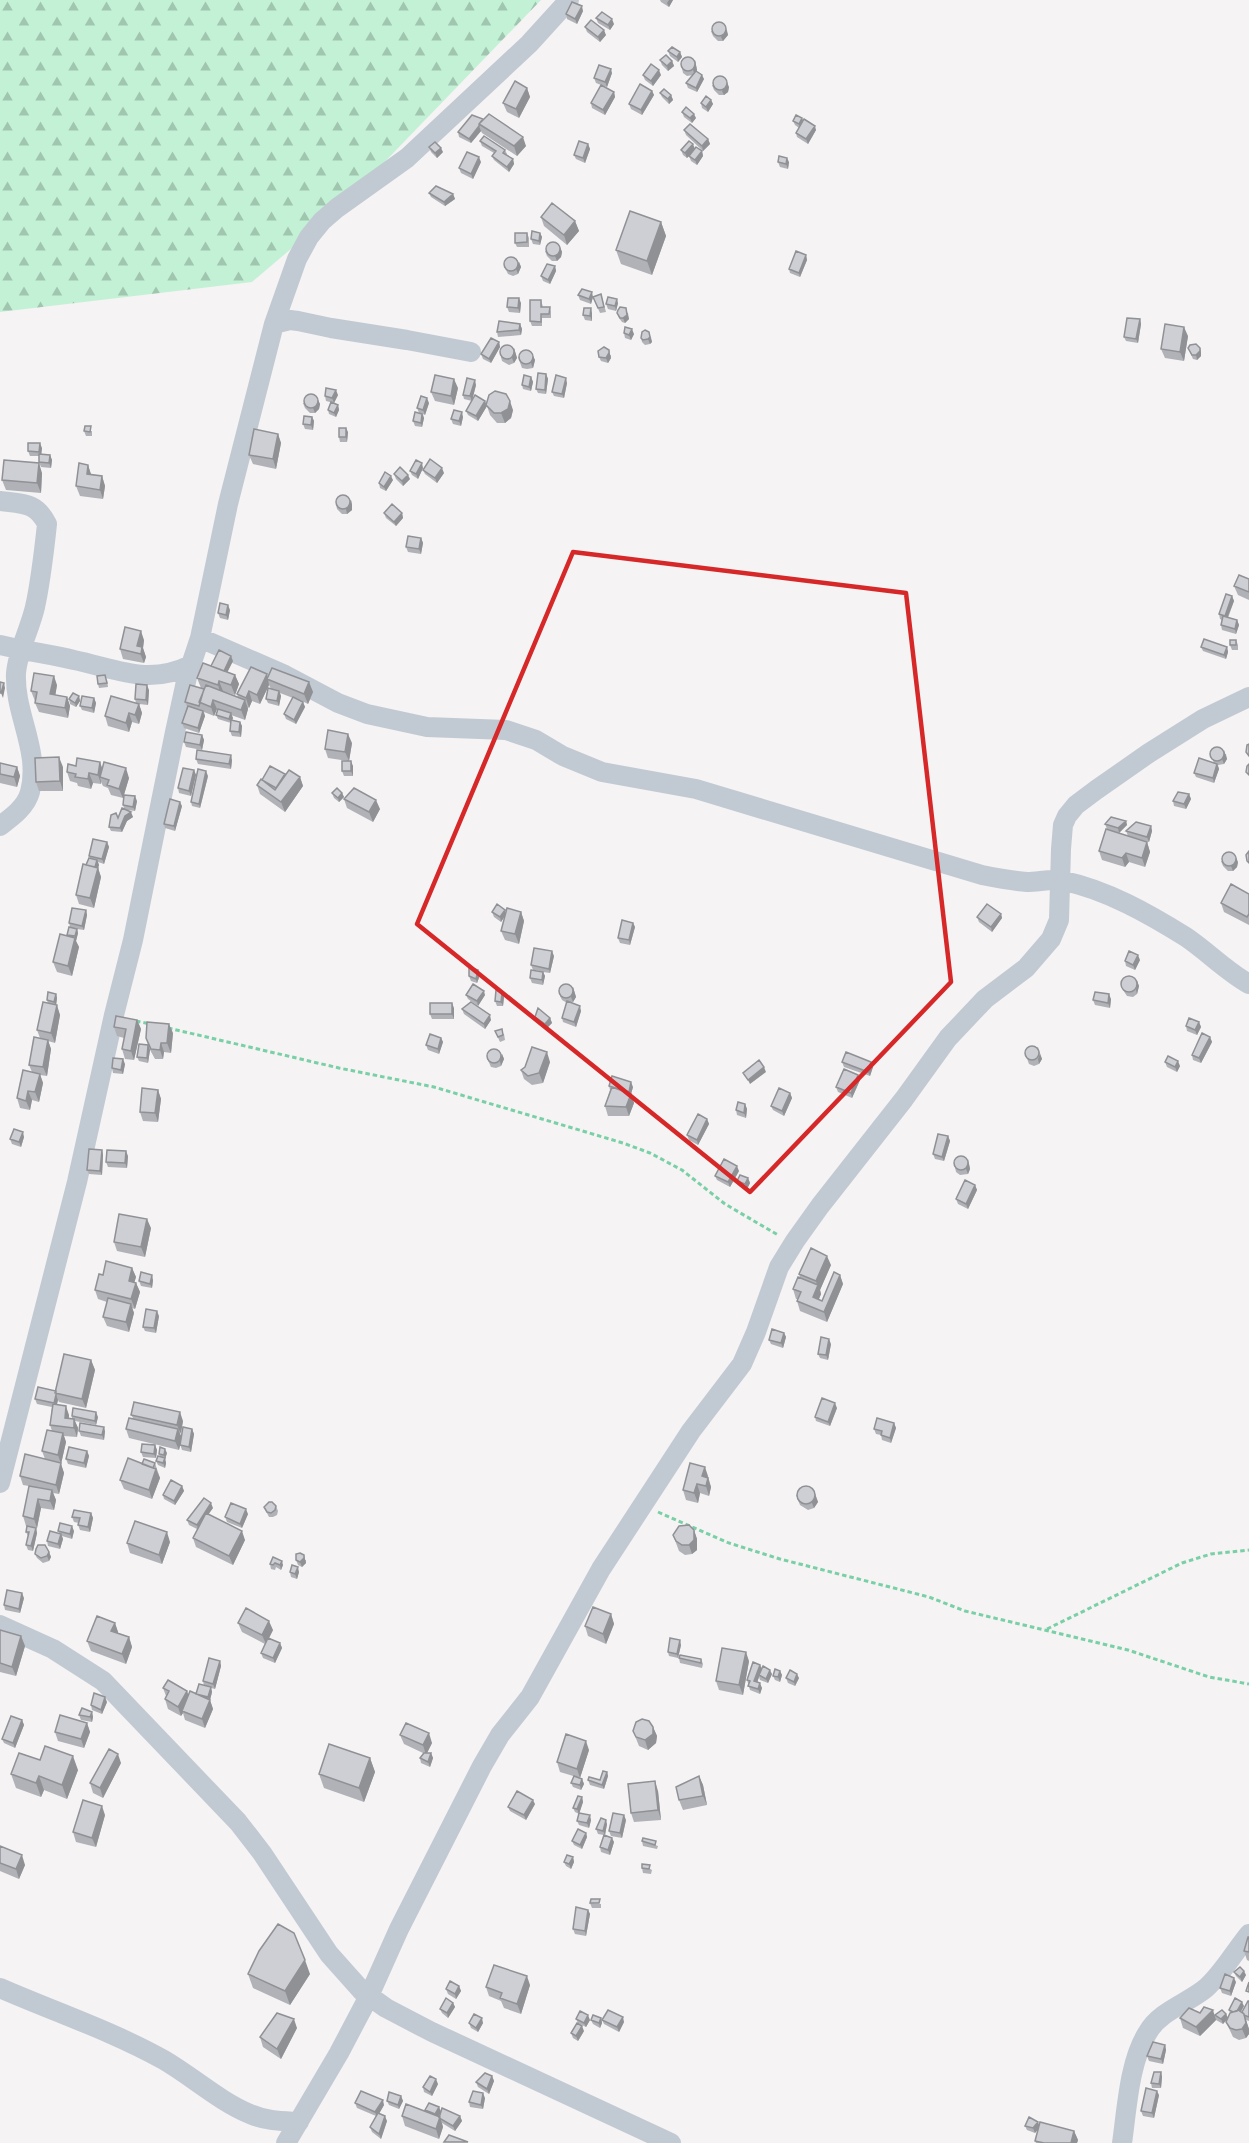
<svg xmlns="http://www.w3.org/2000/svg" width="1249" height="2143" font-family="Raleway,sans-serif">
  <defs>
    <pattern id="forest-firs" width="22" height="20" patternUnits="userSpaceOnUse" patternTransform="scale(1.5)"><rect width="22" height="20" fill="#c3f1d5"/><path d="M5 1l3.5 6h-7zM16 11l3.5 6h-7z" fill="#a0c6b0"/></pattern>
  </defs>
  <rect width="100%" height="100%" fill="#f5f3f3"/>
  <path fill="url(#forest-firs)" d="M0,0H541L345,203L252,282L0,312Z"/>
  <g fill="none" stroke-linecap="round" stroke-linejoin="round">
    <path stroke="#7ad0a6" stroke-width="3" stroke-dasharray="4.5 3" stroke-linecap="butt" d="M136,1021L150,1024
      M168,1028L339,1068L434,1087L623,1143L650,1153L682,1170L725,1204L778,1235
      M658,1512L729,1543L780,1559L929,1597L965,1611L1128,1650L1209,1677L1249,1684
      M1047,1629L1182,1563L1211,1554L1249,1550"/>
    <path stroke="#c1cad2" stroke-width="20" d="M274,324L290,320L298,321L331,328L407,340L471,352
      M0,501C23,504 36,502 47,524C44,552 41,580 35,607C30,629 18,650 16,673C14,714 41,751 30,792C26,807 12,817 0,826
      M200,638L285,675L338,703L367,714L427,727L506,730L536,740L563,756L602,772L696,789L982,875C997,878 1012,881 1027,882C1039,882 1053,878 1064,881C1107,890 1149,914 1186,937C1208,952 1226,971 1249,984
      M0,645C24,651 49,654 74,660C117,669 148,686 191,665
      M0,1483L77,1182L114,1015L133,940L175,732L187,677L200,638L228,504L274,324L297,259L309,237L322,221L337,208L407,158L529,44L569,0
      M0,1625L53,1649L103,1681L238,1822L262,1853L329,1954L362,1991L386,2008L432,2032L671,2143
      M0,1988C55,2012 112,2031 164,2060C193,2077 219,2101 250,2114C266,2121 283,2121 299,2122
      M286,2143L339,2053L369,1996L399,1929L482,1766L500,1735L530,1697L601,1569L691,1431L742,1364L756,1332L779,1267L795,1241L820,1206L904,1099L948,1038L985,999L1026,968L1051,939L1059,920L1061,849L1063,825L1067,816L1076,805L1096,790L1149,753L1203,719L1249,697
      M1122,2143C1127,2109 1129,2061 1148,2032C1160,2011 1188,2003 1206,1988C1223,1973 1235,1951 1249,1934"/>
  </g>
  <path fill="#b0b2b7" d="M660,0H673L669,7L661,2Z
    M583,11L577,24L567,19L566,14Z
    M596,18L614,24L610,30L598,23Z
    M585,27L606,35L600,42L587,32Z
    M727,30L728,35L723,41H718L713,36L711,31Z
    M668,51L680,52L682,57L678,62L670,56Z
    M660,60L672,61L674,66L668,71L662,65Z
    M695,60L697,70V72L704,79L697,92L688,88L686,83L693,75L687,76L683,73L682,68Z
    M612,73L607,87L601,85L614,92L615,97L605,115L592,108L591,103L601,85L596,83L594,78Z
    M643,75H661L653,86L645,80Z
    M712,85L729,87L728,92L724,95H719L714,90Z
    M527,88L530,97L519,118L507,112L503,103Z
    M652,91L654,95L642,115L631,109L629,104Z
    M660,93L671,95L673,100L669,104L662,97Z
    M711,100L713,104L708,112L702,108L701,103Z
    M682,112L696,118L692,123L684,117Z
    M472,115L526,146L517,156L482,133L481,131L471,143L459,137L458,132Z
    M793,121H803L816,130L808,144L797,137L796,133L799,128L795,125Z
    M684,130L708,139L710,144L703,151L686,135Z
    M480,141L505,150L507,154L506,155L513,159L514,164L509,172L494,160L492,156L494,153L482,146Z
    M588,144L590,149L585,163L576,159L574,155Z
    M429,147L443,152L437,158L431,152Z
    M695,149L702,151L703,156L697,165L691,161L689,156L692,153L687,158L683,155L681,150Z
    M481,162L473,179L461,173L459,168Z
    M778,162H789L788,169L780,167Z
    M429,193L453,194L455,199L445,206L431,197Z
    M541,217L575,221L579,231L567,245L544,226Z
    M661,222L666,236L652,275L621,264L616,250Z
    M527,233L529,238V247H517L515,243Z
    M540,233L542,237L540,245L533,244L531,239Z
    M560,247L562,252L561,257L557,261H552L547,256L545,251Z
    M806,255L807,260L800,277L790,273L789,269Z
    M519,262L521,267L518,274L513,276L508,274L504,266Z
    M555,266L556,271L550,284L543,281L541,276Z
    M601,294L606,312L600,313L593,297L591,304L580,300L578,295L593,297Z
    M541,300L543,307H550L551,312V318H542V326H532L530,321Z
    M521,303L520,313L509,312L507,307Z
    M618,303L616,311L608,309L606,304Z
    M592,313V321L585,320L583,315Z
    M617,313H628L629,319L625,323L622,322L619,318Z
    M1140,319L1141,324L1138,343L1126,341L1124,337Z
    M520,324L522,329L521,335L498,337L497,332Z
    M624,333L634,334L631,340L625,338Z
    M1188,336L1184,361L1165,358L1161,349Z
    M651,337L652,342L650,344L645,345L642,342L641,338Z
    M499,342L500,347L491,363L483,359L481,354Z
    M514,348L517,358L514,363L509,365L502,361L501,357Z
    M1188,348L1201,352V356L1197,360L1193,359Z
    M611,355V358L608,363L601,361L599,357Z
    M533,356L535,360L533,368L527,369L522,368L518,357Z
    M546,374L548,379L546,394L538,393L536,389Z
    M531,377L533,382L531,391L523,389L522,385Z
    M567,383L564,398L554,396L552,392Z
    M476,385L472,400L485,401L486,405L513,410L511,418L505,423H497L490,415L487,406L478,421L468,415L466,411L472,401L464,399L463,395Z
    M458,388L454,405L435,401L431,392Z
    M338,395L334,403L326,401L325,396Z
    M318,400L320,404L319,409L315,413H310L305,408L303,403Z
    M429,403L425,415L423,414L424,418L422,427L415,426L413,421L419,413L417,408Z
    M338,405L339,410L336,417L329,414L328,410Z
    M312,417L314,421L313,430L305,429L303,424Z
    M463,417L461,426L453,424L451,419Z
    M84,431H92V436H86Z
    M348,432L347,442H340L339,437Z
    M278,434L281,443L276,469L253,464L249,455Z
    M42,448L41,455H50L52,460L51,468L41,467L39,462V456H30L28,451Z
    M88,465L91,475L102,476L105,486L103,499L80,496L76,486Z
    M423,468L418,479L412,475L410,471Z
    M423,470L444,473L437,483L425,474Z
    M42,473L41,493L6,490L2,480Z
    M394,474L410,479L403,486L396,479Z
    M393,480L386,491L380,488L379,483Z
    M351,500L352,505V510L347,514H342L337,509L336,504Z
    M384,513H402L403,518L396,526L386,518Z
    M421,538L423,543L421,554L408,552L406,547Z
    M1249,579V600L1238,595L1234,586Z
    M1232,596L1234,601L1228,618L1237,620L1239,625L1236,634L1222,630L1221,625L1222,620L1220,619L1219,614Z
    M230,610L228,620L220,618L218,613Z
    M144,640L143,648L146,657L144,663L123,659L120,649Z
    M1236,640L1238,645V650H1232L1230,645Z
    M1201,647H1227L1228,652L1226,659L1203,651Z
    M233,661L227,672L235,675L239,684L235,695L223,691L238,697L237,694L267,674L268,678L309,682L313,692L308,704L300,700L303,702L305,707L296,724L286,719L284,714L293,698L280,693L281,696L279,706L268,703L266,699L271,689L269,685L260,704L252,701L249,708L248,707V709L245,720L231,715L233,718L232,720L240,722L242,726L241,737L232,736L230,731L231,723L218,719L216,715L218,710L217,709L214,716L204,712L205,716L199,733L184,728L182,723L187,706L185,702L204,689L201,688L197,678L211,666Z
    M107,680L108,687L99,688L98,684Z
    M57,685L55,695L67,697L70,706L68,718L39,712L35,703L36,701H35L31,691Z
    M149,690L148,705L139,704L142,713L139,724L132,722L129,732L108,726L105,716L136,703L135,699Z
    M79,696L80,701L76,707L70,704L69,699Z
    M94,698L96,703L94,713L82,710L80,706Z
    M202,735L204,740L202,750L186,747L184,742Z
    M352,743L349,761L353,766V776H344L342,771L348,761L328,758L325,749Z
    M1210,753L1226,754L1227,759L1224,764L1218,765L1219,769L1214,783L1196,777L1194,773L1214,763Z
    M196,759L232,760L231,769L198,764Z
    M100,762L102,768L129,778L123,798L111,795L108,788L103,786L101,782V784L93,783L91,789L78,786L77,783L70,781L67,772L76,766Z
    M0,763L17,767L20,776L17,787L0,783Z
    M63,767V791H39L36,782Z
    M194,770L196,775L191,796L179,793L178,788Z
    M208,776L200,808L192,806L191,802Z
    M300,777L303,786L285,812L260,794L257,785L262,780Z
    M332,793H342L344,797L339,802L334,798Z
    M1189,794L1191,799L1186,809L1174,806L1173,801Z
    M344,799L380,809L373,822L347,808Z
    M137,801L135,811L128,810L133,817L127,821L122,832L111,831L109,827L118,818L124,808L123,805Z
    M182,806L175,831L165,828L164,824Z
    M1126,821L1127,825L1119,833L1107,829L1105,824Z
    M1151,826L1152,831L1149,842L1128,836L1126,831Z
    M107,842L109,847L104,864L98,862L99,865L98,868L101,877L94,908L79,904L76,895L90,858L89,856Z
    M1147,842L1150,852L1145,867L1129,862L1125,867L1102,860L1099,851Z
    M1221,861L1238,862L1237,867L1233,871H1228L1223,866Z
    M1249,894V925L1224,912L1221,903Z
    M86,910L87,915L84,930L77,929L78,933L76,941L79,947L72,976L57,972L53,962L68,936L70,927L69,923Z
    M492,912L506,914L521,912L524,921L519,944L505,940L501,931L506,915L501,922L494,917Z
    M1001,914L1002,918L992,932L979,922L977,917Z
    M633,923L635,927L630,945L620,943L618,938Z
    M554,956L550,973L543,972L545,976L543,985L532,983L530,978L540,971L533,970L531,965Z
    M1140,960L1135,970L1126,966L1125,961Z
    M478,970L480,975L477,983L471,981L469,976Z
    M1137,981L1139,986L1137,994L1133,997L1127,996L1123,990L1121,985Z
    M573,987L576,997L573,1002L571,1003L581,1011L576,1027L563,1022L562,1018L567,1003L562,1000L560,996Z
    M502,993L504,997L503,1006H497L495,1001Z
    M56,994L57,998L56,1005L60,1015L55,1043L48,1041L51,1049L47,1076L40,1075L43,1083L39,1102L32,1100L30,1110L20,1108L17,1098L32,1072L29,1065L40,1038L37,1030L48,1004L47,1000Z
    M466,995H485L478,1006L468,999Z
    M1111,999L1110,1008L1095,1005L1093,1000Z
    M454,1008V1019H432L430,1014Z
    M462,1009L491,1020L485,1029L464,1014Z
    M535,1017L550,1018L552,1023L546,1029L537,1021Z
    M137,1020L141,1029L134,1060L125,1059L122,1049L124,1038L117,1036L114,1027Z
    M1199,1022L1201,1027L1197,1035L1187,1031L1186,1026Z
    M495,1031L504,1034L505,1040L500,1042Z
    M173,1033L171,1053L164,1052L163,1059H155L149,1048L150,1050L148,1063L139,1061L137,1057L148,1045L146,1038Z
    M1210,1037L1212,1042L1201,1063L1193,1060L1192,1055Z
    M441,1038L443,1042L439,1054L428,1050L426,1045Z
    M1038,1047L1042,1059L1039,1064L1034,1066L1029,1064L1025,1053Z
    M502,1054L504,1059L501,1066L496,1068L491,1067L487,1058Z
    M550,1062L543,1083L532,1085L524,1079L521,1070Z
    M842,1062H871L873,1067L870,1076L844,1067Z
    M1165,1062L1180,1066L1177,1072L1167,1067Z
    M125,1064L123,1074L113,1073L112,1068Z
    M860,1080L852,1098L838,1092L836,1087Z
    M609,1086L633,1087L631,1094L634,1103L629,1116H608L605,1106L610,1090Z
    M158,1090L161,1099L158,1122L143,1121L140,1112Z
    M790,1093L792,1098L784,1116L773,1110L771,1106Z
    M745,1104L747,1109L746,1118L737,1115L736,1110Z
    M707,1119L709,1124L698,1145L689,1140L687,1135Z
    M948,1136L950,1141L944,1161L935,1159L933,1154Z
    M24,1137L21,1147L12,1144L10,1139Z
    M102,1150L103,1155L102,1175L89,1174L87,1170Z
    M128,1156L127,1168L108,1167L106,1162Z
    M969,1164L970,1169L968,1174L960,1175L956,1172L955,1167Z
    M739,1171L730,1187L717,1180L715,1176Z
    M748,1178L750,1183L747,1189L739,1186L737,1181Z
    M975,1185L977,1190L968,1209L958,1204L956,1199Z
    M151,1228L145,1257L117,1251L114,1242Z
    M831,1265L820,1290L821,1294L819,1299L822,1301L840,1275L843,1284L827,1322L800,1311L797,1301L798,1299H796L793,1289L800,1278L799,1274Z
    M132,1268L136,1277L134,1283H136L140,1292L135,1309L132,1308L134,1313L129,1332L107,1326L103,1317L107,1302L98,1299L95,1290L103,1275Z
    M153,1280L152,1288L141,1286L139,1281Z
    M159,1316L156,1333L145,1331L143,1327Z
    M784,1333L786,1337L783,1348L771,1344L769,1340Z
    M831,1344L828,1360L820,1358L818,1354Z
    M91,1360L95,1370L86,1408L59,1402L58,1400L57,1404L69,1415V1418H72V1416L98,1417L96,1425L75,1421L78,1428L77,1437L64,1436L66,1442L61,1464L64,1473L59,1494L53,1493L56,1500L54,1510L41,1508L37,1528L26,1526L23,1516L29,1486L23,1485L20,1476L45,1459L42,1451L52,1431L50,1425L52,1407L37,1404L35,1399L56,1391Z
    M837,1408L830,1426L816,1421L815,1417Z
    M131,1415L183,1421L180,1434L181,1438L192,1429L194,1434L191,1452L182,1450L180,1444L179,1450L129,1438L126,1429L133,1418Z
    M894,1423L896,1428L891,1443L882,1440L881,1435L876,1434L874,1429Z
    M79,1431H105L104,1440L81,1436Z
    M155,1445L157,1450L156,1458L143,1457L141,1452Z
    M87,1451L89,1456L86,1468L68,1464L66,1459Z
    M167,1453L165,1459L166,1463L165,1468L158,1465L156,1461L160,1457L159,1454Z
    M155,1463L160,1478L152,1499L124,1489L120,1480L142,1464Z
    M708,1476L711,1487L709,1496L700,1493L698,1503L686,1500L683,1490Z
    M182,1486L184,1491L175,1505L164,1499L163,1495Z
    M815,1493L818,1502L814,1508L808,1510L800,1505L796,1495Z
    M276,1506L278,1511L277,1515L273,1517H269L264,1507Z
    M213,1508L208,1514L245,1540L233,1565L196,1547L193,1538L197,1529L189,1525L187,1520Z
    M91,1513L93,1518L90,1532L80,1530L78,1525L79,1523L74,1522L72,1517Z
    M248,1514L242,1528L227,1522L225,1517Z
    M36,1528L37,1533L33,1551L28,1550L26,1545L28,1536L26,1532Z
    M694,1530L697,1539V1550L692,1554L685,1555L679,1551L673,1535Z
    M58,1531H74L72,1539L62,1536L63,1539L60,1549L48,1546L47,1541L59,1533Z
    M170,1542L162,1564L130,1553L127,1543Z
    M49,1552L51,1557L49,1561L43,1563L37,1558L35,1554Z
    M273,1557L283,1565L281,1570L276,1567L275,1570L271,1569L270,1564Z
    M296,1560H306V1563L302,1567L298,1565Z
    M290,1572H299L297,1579L291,1577Z
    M24,1598L20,1613L5,1610L4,1605Z
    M611,1614L614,1624L606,1644L588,1636L585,1626Z
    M115,1623L118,1632V1633L129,1637L132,1647L126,1664L91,1651L87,1641Z
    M238,1623L273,1630L269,1638L280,1643L282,1648L275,1663L263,1658L261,1653L265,1644L242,1632Z
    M0,1630L21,1636L25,1646L16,1676L0,1672Z
    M681,1645L678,1658L669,1656L668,1652Z
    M680,1655L701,1659L703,1664L702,1668L680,1663L679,1658Z
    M220,1661L221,1666L215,1689L211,1688L212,1692L210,1700L213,1709L205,1728L185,1720L183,1713L181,1716L168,1709L165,1699L166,1696L163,1688L187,1691L188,1695L196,1694L204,1686L203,1681Z
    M749,1661L743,1695L719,1690L716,1681Z
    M760,1665L762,1669L772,1674L768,1683L760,1680L759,1677L757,1682L762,1688L760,1694L750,1690L747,1680Z
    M780,1671L782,1675L780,1682L775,1680L773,1676Z
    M786,1678H799L795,1686L788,1683Z
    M107,1702L102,1714L92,1710L91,1705Z
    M92,1712L93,1717L92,1722L81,1720L79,1715Z
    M22,1720L24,1725L15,1748L4,1743L2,1739Z
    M87,1723L90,1732L84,1748L58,1741L55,1732Z
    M653,1727L657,1736L656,1743L648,1750L639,1746L633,1731Z
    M400,1735L432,1743L427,1753H431L433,1758L430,1767L421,1763L420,1758L423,1753L404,1744Z
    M589,1750L580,1778L560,1772L557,1762Z
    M370,1758L375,1772L364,1802L324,1788L319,1774Z
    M40,1760L78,1770L67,1799L44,1790L41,1797L16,1788L11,1774Z
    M121,1763L103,1798L93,1793L90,1783Z
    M607,1772L608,1776L604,1789L590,1785L588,1780H600Z
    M699,1776L703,1785L707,1805L683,1810L679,1800Z
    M582,1779L584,1784L581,1790L573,1787L571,1783Z
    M658,1791L661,1820L634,1822L631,1813Z
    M582,1797L583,1802L579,1814L575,1812L573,1808Z
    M535,1804L526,1820L510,1811L508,1807Z
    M105,1815L96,1847L76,1842L73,1832Z
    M591,1820L589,1828L579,1825L577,1821Z
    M626,1820L622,1838L611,1836L609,1831Z
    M607,1824L605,1835L614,1842L610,1855L601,1852L600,1847L604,1835L598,1834L596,1829Z
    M586,1833L587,1837L582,1849L574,1845L572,1841Z
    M642,1841L658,1846L657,1849L643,1846Z
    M0,1846L25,1865L19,1879L0,1871Z
    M573,1857L574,1862L571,1869L566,1866L564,1862Z
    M642,1864L652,1870L651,1874L643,1873L642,1868Z
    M590,1903L601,1904V1908H592Z
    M588,1910L590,1914L586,1936L575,1934L573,1929Z
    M1249,1937V1961L1247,1960L1244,1951Z
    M1234,1972L1246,1975L1242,1982L1236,1976Z
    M248,1974H310L290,2005L253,1988Z
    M1236,1982L1231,1996L1222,1993L1220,1988Z
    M530,1985L521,2014L504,2008L501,2001L489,1996L486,1987Z
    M459,1986L461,1991L456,1999L448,1994L446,1989Z
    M1249,2001V2021L1246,2020L1249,2029V2034L1246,2038L1239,2040L1233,2037L1226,2022L1227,2019L1223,2024L1216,2020L1200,2036L1183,2028L1180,2018L1200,2013L1215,2015L1226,2014L1228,2018L1230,2013L1229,2010L1244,2006L1241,2012H1242Z
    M453,2003L455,2007L448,2018L442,2013L440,2009Z
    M601,2018L602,2023L600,2028L593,2024L591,2020Z
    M576,2019L590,2020L586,2027L578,2023Z
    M602,2020L624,2022L619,2032L604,2024Z
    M469,2023H483L478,2032L471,2028Z
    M297,2028L281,2059L263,2047L260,2037Z
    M584,2031L578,2041L573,2038L571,2033Z
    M1165,2045L1166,2050L1163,2064L1149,2061L1147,2056Z
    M1161,2072L1162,2077L1161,2088H1152L1151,2083Z
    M492,2076L494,2081L489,2094L478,2087L476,2082Z
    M438,2084L432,2096L424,2092L423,2087Z
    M1159,2095L1154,2118L1143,2116L1141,2111Z
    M401,2096L403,2101L399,2109L389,2105L387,2101Z
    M485,2098L483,2109L470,2107L469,2102Z
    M355,2103L384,2105L379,2114L387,2121L381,2139L372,2132L370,2127L376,2116L357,2108Z
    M439,2107L441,2112L438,2117L460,2116L462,2121L455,2131L442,2123L443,2127L439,2139L405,2126L402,2116L426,2112L425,2110Z
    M1039,2125L1074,2131L1078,2140L1077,2143H1036L1035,2141L1039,2128L1035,2133L1027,2130L1025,2126Z"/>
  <path fill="#909195" d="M669,0H673L669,7L667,3Z
    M582,6L583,11L577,24L575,19Z
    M612,19L614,24L610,30L608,25Z
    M725,25L728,35L723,41L721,37Z
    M604,30L606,35L600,42L598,37Z
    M680,52L682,57L678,62L677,57Z
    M695,60L697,70L695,75L693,70Z
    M672,61L674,66L668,71L667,66Z
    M611,69L612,73L607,87L605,82Z
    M659,70L661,75L653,86L651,81Z
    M702,75L704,79L697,92L696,88Z
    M727,82L729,87L728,92L724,95L722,91Z
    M527,88L530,97L519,118L516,109Z
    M652,91L654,95L642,115L641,110Z
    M614,92L615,97L605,115L603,110Z
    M671,95L673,100L669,104L668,99Z
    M711,100L713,104L708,112L706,107Z
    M694,114L696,118L692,123L690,118Z
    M802,118L804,122L800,128L799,124Z
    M479,126L481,131L471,143L469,139Z
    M815,126L816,130L808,144L806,139Z
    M523,137L526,146L517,156L514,146Z
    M708,139L710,144L703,151L702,146Z
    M588,144L590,149L585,163L583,158Z
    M693,144L695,149L687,158L685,153Z
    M441,148L443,152L437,158L435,153Z
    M702,151L703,156L697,165L695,160Z
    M479,157L481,162L473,179L471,174Z
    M787,158L789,162L788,169L786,164Z
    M513,159L514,164L509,172L507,167Z
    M453,194L455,199L445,206L444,202Z
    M575,221L579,231L567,245L564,235Z
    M661,222L666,236L652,275L647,261Z
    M540,233L542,237L540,245L539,241Z
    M560,247L562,252L561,257L557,261L555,256Z
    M806,255L807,260L800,277L799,273Z
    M519,262L521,267L518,274L516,269Z
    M555,266L556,271L550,284L548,280Z
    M592,292L593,297L591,304L589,299Z
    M519,298L521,303L520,313L518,308Z
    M617,299L618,303L616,311L615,306Z
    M591,308L592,313V321L590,316Z
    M626,308L629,319L625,323L623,318Z
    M1140,319L1141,324L1138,343L1136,339Z
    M520,324L522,329L521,335L519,330Z
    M1184,327L1188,336L1184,361L1180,352Z
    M632,329L634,334L631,340L629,335Z
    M649,332L652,342L650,344L648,339Z
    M499,342L500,347L491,363L489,359Z
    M514,348L517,358L514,363L512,358Z
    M1200,348L1201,352V356L1197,360L1196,355Z
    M609,350L611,358L608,363L606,358Z
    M533,356L535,360L533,368L531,363Z
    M546,374L548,379L546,394L545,390Z
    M531,377L533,382L531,391L529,387Z
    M566,378L567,383L564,398L562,394Z
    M454,379L458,388L454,405L451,396Z
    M475,380L476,385L472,401L470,396Z
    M336,390L338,395L334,403L332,398Z
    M427,398L429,403L425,415L423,410Z
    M318,400L320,404L319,409L315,413L313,408Z
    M485,401L487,406L478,421L476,416Z
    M510,401L513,410L511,418L505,423L501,413Z
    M338,405L339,410L336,417L334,413Z
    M462,412L463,417L461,426L459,421Z
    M422,414L424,418L422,427L421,423Z
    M312,417L314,421L313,430L311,425Z
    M346,428L348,432L347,442L346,437Z
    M278,434L281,443L276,469L273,459Z
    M40,443L42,448L41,456L39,452Z
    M50,455L52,460L51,468L49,463Z
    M39,463L42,473L41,493L37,483Z
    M422,463L423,468L418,479L416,474Z
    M88,465L91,474L90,484L87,474Z
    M442,468L444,473L437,483L435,478Z
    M408,475L410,479L403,486L402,481Z
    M102,476L105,486L103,499L100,490Z
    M391,476L393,480L386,491L384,487Z
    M351,500L352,505V510L347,514L346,509Z
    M402,513L403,518L396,526L394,522Z
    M421,538L423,543L421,554L419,549Z
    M1232,596L1234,601L1226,621L1225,616Z
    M228,605L230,610L228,620L226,615Z
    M1237,620L1239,625L1236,634L1235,629Z
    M141,631L144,640L143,648L146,657L144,663L137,646Z
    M1227,647L1228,652L1226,659L1224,655Z
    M231,656L233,661L225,677L223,672Z
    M267,674L269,685L260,704L257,695Z
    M235,675L239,684L235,695L231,685Z
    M54,676L57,685L54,704L50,694Z
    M219,681L223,691L221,695L218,685Z
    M309,682L313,692L308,704L304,694Z
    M4,683L5,688L3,698L1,693Z
    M147,685L149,690L148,705L146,700Z
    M249,691L252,701L249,708L246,698Z
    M279,691L281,696L279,706L277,701Z
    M79,696L80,701L76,707L75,703Z
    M67,697L70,706L68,718L65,708Z
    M94,698L96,703L94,713L92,708Z
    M213,700L217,709L214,716L211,707Z
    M245,700L248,709L245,720L241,710Z
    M303,702L305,707L296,724L294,720Z
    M139,704L142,713L139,724L135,715Z
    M203,711L205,716L199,733L198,728Z
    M129,713L132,722L129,732L126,723Z
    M231,713L233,718L231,723L229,719Z
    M240,722L242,726L241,737L239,732Z
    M348,734L352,743L349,761L345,752Z
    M202,735L204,740L202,750L200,745Z
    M1224,750L1227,759L1224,764L1222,759Z
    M231,755L232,760L231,769L229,764Z
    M59,757L63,767V791L60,781Z
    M351,761L353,766V776L351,771Z
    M100,762L103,771L100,777L101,782V784L98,775Z
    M1217,764L1219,769L1214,783L1213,778Z
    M17,767L20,776L17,787L14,777Z
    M126,768L129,778L123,798L119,789Z
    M194,770L196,775L191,796L189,791Z
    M206,771L208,776L200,808L199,804Z
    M89,773L93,783L91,789L88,779Z
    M300,777L303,786L285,812L281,802Z
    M342,793L344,797L339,802L338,798Z
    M1189,794L1191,799L1186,809L1184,804Z
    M135,796L137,801L135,811L133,807Z
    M376,800L380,809L373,822L369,812Z
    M180,802L182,806L175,831L174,826Z
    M131,812L133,817L127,821L122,832L120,828L125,816Z
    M1126,821L1127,825L1119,833L1118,828Z
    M1151,826L1152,831L1149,842L1147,837Z
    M107,842L109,847L104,864L102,859Z
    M1147,842L1150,852L1145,867L1142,858Z
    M1126,853L1129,862L1125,867L1122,858Z
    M1236,857L1238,862L1237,867L1233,871L1231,866Z
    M97,860L99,865L98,868L101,877L94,908L90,898L95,868Z
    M86,910L87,915L84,930L82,926Z
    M505,910L506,914L501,922L500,917Z
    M521,912L524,921L519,944L515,934Z
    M1001,914L1002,918L992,932L991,927Z
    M633,923L635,927L630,945L629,940Z
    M77,929L78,933L76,941L79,947L72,976L68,966L75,938V936Z
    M552,951L554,956L550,973L549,969Z
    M1138,955L1140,960L1135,970L1133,965Z
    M478,970L480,975L477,983L476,979Z
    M543,972L545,976L543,985L542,980Z
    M1137,981L1139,986L1137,994L1136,990Z
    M573,987L576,997L573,1002L571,997Z
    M484,991L485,995L478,1006L477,1001Z
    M502,993L504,997L503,1006L501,1002Z
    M56,994L57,998L56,1006L54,1002Z
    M1109,994L1111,999L1110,1008L1108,1003Z
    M452,1003L454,1008V1019L452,1014Z
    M57,1005L60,1015L55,1043L51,1033Z
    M580,1006L581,1011L576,1027L574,1022Z
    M490,1015L491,1020L485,1029L484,1024Z
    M550,1018L552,1023L546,1029L545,1024Z
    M137,1020L141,1029L134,1060L131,1051Z
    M1199,1022L1201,1027L1197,1035L1195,1030Z
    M169,1024L173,1033L171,1053L167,1043Z
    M1210,1037L1212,1042L1201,1063L1199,1058Z
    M441,1038L443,1042L439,1054L438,1049Z
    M48,1040L51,1049L47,1076L43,1067Z
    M161,1043L164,1052L163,1059L160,1050Z
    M148,1045L150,1050L148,1063L147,1058Z
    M547,1052L550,1062L543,1083L539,1073Z
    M502,1054L504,1059L501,1066L500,1061Z
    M1040,1054L1042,1059L1039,1064L1038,1059Z
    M123,1059L125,1064L123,1074L121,1070Z
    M1178,1061L1180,1066L1177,1072L1175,1067Z
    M871,1062L873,1067L870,1076L868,1072Z
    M764,1067L766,1072L750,1084L748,1080Z
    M40,1074L43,1083L39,1102L35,1092Z
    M858,1075L860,1080L852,1098L851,1093Z
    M631,1082L633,1087L631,1094L634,1103L629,1116L626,1107L630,1096L629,1092Z
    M158,1090L161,1099L158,1122L155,1113Z
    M28,1091L32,1100L30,1110L26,1101Z
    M790,1093L792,1098L784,1116L782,1111Z
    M745,1104L747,1109L746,1118L744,1113Z
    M707,1119L709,1124L698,1145L697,1140Z
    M23,1132L24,1137L21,1147L19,1142Z
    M948,1136L950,1141L944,1161L942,1157Z
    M102,1150L103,1155L102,1175L100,1171Z
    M126,1151L128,1156L127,1168L125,1163Z
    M968,1159L970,1169L968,1174L966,1169Z
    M737,1166L739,1171L730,1187L728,1182Z
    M748,1178L750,1183L747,1189L745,1184Z
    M975,1185L977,1190L968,1209L966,1204Z
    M147,1219L151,1228L145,1257L141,1247Z
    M827,1256L831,1265L820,1290L821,1294L816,1306L813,1297L817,1286L816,1281Z
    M132,1268L136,1277L132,1290L129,1281Z
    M152,1275L153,1280L152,1288L150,1284Z
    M840,1275L843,1284L827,1322L824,1312Z
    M136,1283L140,1292L135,1309L131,1299Z
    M131,1304L134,1313L129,1332L126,1322Z
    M157,1311L159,1316L156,1333L154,1328Z
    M784,1333L786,1337L783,1348L781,1343Z
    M829,1339L831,1344L828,1360L826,1355Z
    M91,1360L95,1370L86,1408L82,1399Z
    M56,1395L58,1400L56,1408L54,1403Z
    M835,1403L837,1408L830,1426L828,1422Z
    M66,1406L69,1415L68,1427L65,1418Z
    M96,1412L98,1417L96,1425L95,1421Z
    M180,1412L183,1421L181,1434L177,1425Z
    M74,1419L78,1428L77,1437L74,1428Z
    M894,1423L896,1428L891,1443L890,1438Z
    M104,1427L105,1431L104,1440L102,1435Z
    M178,1429L182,1438L179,1450L175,1441Z
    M192,1429L194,1434L191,1452L189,1447Z
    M63,1433L66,1442L61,1464L64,1473L59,1494L56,1485L61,1464L58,1455Z
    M155,1445L157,1450L156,1458L154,1454Z
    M165,1449L167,1453L165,1459L164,1455Z
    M87,1451L89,1456L86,1468L84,1463Z
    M165,1458L166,1463L165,1468L163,1463Z
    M705,1467L708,1476L705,1486L702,1476Z
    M156,1469L160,1478L152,1499L149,1490Z
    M708,1478L711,1487L709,1496L706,1486Z
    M697,1484L700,1493L698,1503L694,1493Z
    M182,1486L184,1491L175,1505L174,1501Z
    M813,1489L818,1502L814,1508L812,1503Z
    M52,1490L56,1500L54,1510L50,1501Z
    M38,1499L41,1508L37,1528L34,1519Z
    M211,1503L213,1508L198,1529L197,1525Z
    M246,1509L248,1514L242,1528L240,1524Z
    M91,1513L93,1518L90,1532L88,1527Z
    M72,1526L74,1531L72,1539L70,1534Z
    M36,1528L37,1533L33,1551L31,1546Z
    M694,1530L697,1539V1550L692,1554L689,1545Z
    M242,1531L245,1540L233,1565L229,1556Z
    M167,1532L170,1542L162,1564L159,1555Z
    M61,1534L63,1539L60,1549L58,1544Z
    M49,1552L51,1557L49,1561L47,1556Z
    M304,1555L306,1563L302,1567L300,1562Z
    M282,1561L283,1565L281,1570L280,1565Z
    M298,1567L299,1572L297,1579L295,1574Z
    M22,1593L24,1598L20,1613L19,1609Z
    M611,1614L614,1624L606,1644L603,1634Z
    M269,1621L273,1630L266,1644L262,1635Z
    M115,1623L118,1632L115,1641L111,1631Z
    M21,1636L25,1646L16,1676L12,1667Z
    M129,1637L132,1647L126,1664L122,1654Z
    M680,1640L681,1645L678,1658L677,1654Z
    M280,1643L282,1648L275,1663L273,1658Z
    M746,1652L749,1661L743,1695L739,1685Z
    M220,1661L221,1666L215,1689L213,1684Z
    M760,1665L762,1669L759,1675V1677L756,1686L754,1681Z
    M770,1670L772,1674L768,1683L766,1679Z
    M780,1671L782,1675L780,1682L778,1677Z
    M797,1674L799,1678L795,1686L794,1682Z
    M760,1683L762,1688L760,1694L758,1689Z
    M211,1687L212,1692L210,1700L213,1709L205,1728L202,1719L209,1701L208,1697Z
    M187,1691L190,1700L182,1711L183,1713L181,1716L178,1707Z
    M105,1697L107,1702L102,1714L101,1710Z
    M92,1712L93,1717L92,1722L90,1717Z
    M22,1720L24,1725L15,1748L13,1743Z
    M87,1723L90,1732L84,1748L81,1739Z
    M653,1727L657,1736L656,1743L648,1750L645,1740Z
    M429,1733L432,1743L426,1755L423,1745Z
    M586,1741L589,1750L580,1778L577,1769Z
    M431,1753L433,1758L430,1767L428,1762Z
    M118,1754L121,1763L103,1798L100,1788Z
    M73,1756L78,1770L67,1799L62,1785Z
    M370,1758L375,1772L364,1802L359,1788Z
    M607,1772L608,1776L604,1789L602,1785Z
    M39,1776L44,1790L41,1797L36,1783Z
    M699,1776L703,1785L707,1805L703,1796Z
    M582,1779L584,1784L581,1790L580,1785Z
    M655,1781L658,1791L661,1820L658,1810Z
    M582,1797L583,1802L579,1814L577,1809Z
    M533,1800L535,1804L526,1820L524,1815Z
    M102,1806L105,1815L96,1847L92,1838Z
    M590,1815L591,1820L589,1828L587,1823Z
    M624,1815L626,1820L622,1838L620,1833Z
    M606,1820L607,1824L605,1835L603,1831Z
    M586,1833L587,1837L582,1849L580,1845Z
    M612,1838L614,1842L610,1855L608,1850Z
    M22,1855L25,1865L19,1879L16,1869Z
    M573,1857L574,1862L571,1869L569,1864Z
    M588,1910L590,1914L586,1936L585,1931Z
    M305,1960L310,1974L290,2005L285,1991Z
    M1244,1971L1246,1975L1242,1982L1240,1977Z
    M527,1976L530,1985L521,2014L517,2004Z
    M1234,1978L1236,1982L1231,1996L1230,1991Z
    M459,1986L461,1991L456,1999L455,1994Z
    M1242,2002L1244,2006L1237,2018L1236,2013Z
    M453,2003L455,2007L448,2018L447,2013Z
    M1213,2010L1216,2020L1200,2036L1196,2027Z
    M1226,2014L1228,2018L1223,2024L1221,2019Z
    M1244,2014L1249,2029V2034L1246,2038L1242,2029Z
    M588,2015L590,2020L586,2027L584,2023Z
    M623,2017L624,2022L619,2032L617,2027Z
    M482,2018L483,2023L478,2032L476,2028Z
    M601,2018L602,2023L600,2028L599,2023Z
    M294,2019L297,2028L281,2059L277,2049Z
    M582,2026L584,2031L578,2041L576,2036Z
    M1165,2045L1166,2050L1163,2064L1161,2059Z
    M1161,2072L1162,2077L1161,2088L1159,2084Z
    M492,2076L494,2081L489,2094L487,2089Z
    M436,2079L438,2084L432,2096L430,2092Z
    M1157,2091L1159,2095L1154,2118L1152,2113Z
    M483,2093L485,2098L483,2109L481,2105Z
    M401,2096L403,2101L399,2109L398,2105Z
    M383,2100L384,2105L377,2117L375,2112Z
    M439,2107L441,2112L437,2119L435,2114Z
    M385,2116L387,2121L381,2139L379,2134Z
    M460,2116L462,2121L455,2131L453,2126Z
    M440,2117L443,2127L439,2139L436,2129Z
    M1038,2122L1040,2127L1035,2133L1033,2128Z
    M1074,2131L1078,2140L1077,2143H1071Z"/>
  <path fill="#cdcfd5" stroke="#909195" stroke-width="1.5" d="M572,2L582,6L575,19L566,14Z
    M602,12L612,19L608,25L596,18Z
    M591,20L604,30L598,37L585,27Z
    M712 29a7 7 0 1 1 14 0a7 7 0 1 1-14 0Z
    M672,47L680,52L677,57L668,51Z
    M666,55L672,61L667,66L660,60Z
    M681 64a7 7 0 1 1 14 0a7 7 0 1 1-14 0Z
    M651,64L659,70L651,81L643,75Z
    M599,65L611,69L605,82L594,78Z
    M696,71L702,75L696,88L686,83Z
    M713 83a7 7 0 1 1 14 0a7 7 0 1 1-14 0Z
    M515,81L527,88L516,109L503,103Z
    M640,84L652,91L641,110L629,104Z
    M601,85L614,92L603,110L591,103Z
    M664,89L671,95L668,99L660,93Z
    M706,96L711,100L706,107L701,103Z
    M686,107L694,114L690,118L682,112Z
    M489,114L523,137L514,146L479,124Z
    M472,115L483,119L479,124V126L469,139L458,132Z
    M796,115L802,118L799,124L793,121Z
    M804,119L815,126L806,139L796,133Z
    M690,124L708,139L702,146L684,130Z
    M484,136L505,150L503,153L513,159L507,167L492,156L496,151L480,141Z
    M579,141L588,144L583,158L574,155Z
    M689,141L693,144L685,153L681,150Z
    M435,142L441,148L435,153L429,147Z
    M696,147L702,151L695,160L689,156Z
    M467,152L479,157L471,174L459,168Z
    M779,156L787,158L786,164L778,162Z
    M436,186L453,194L444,202L429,193Z
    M552,203L575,221L564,235L541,217Z
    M630,211L661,222L647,261L616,250Z
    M532,231L540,233L539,241L531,239Z
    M515,233H527V242L515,243Z
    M546 249a7 7 0 1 1 14 0a7 7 0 1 1-14 0Z
    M796,251L806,255L799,273L789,269Z
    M504 264a7 7 0 1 1 14 0a7 7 0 1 1-14 0Z
    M547,264L555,266L548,280L541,276Z
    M582,289L592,292L589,299L578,295Z
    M601,294L604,307L598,308L593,297Z
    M608,297L617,299L615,306L606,304Z
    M508,298H519L518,308L507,307Z
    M530,300H541V307H550L549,314H541V322L530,321Z
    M620,307L626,308L627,315L623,318H620L617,313L618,310Z
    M584,308H591L590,316L583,315Z
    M1127,318L1140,319L1136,339L1124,337Z
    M499,321L520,324L519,330L497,332Z
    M1165,324L1184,327L1180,352L1161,349Z
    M625,327L632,329L629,335L624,333Z
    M645,330L649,332L650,337L648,339L643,340L641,338L642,332Z
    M491,338L499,342L489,359L481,354Z
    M1196,344L1200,348V351L1196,355H1192L1188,348L1190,345Z
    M500 352a7 7 0 1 1 14 0a7 7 0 1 1-14 0Z
    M604,347L609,350V353L606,358L599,357L598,351Z
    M519 357a7 7 0 1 1 14 0a7 7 0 1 1-14 0Z
    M538,373L546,374L545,390L536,389Z
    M435,375L454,379L451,396L431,392Z
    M524,375L531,377L529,387L522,385Z
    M556,375L566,378L562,394L552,392Z
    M467,378L475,380L470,396L463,395Z
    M326,388L336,390L332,398L325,396Z
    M495,391L506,394L510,401L508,409L501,413H494L486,405L489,395Z
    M304 401a7 7 0 1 1 14 0a7 7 0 1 1-14 0Z
    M475,395L485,401L476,416L466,411Z
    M421,396L427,398L423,410L417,408Z
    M331,402L338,405L334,413L328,410Z
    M454,410L462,412L459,421L451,419Z
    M415,412L422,414L421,423L413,421Z
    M304,416L312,417L311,425L303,424Z
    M85,426H91L90,432L84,431Z
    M339,428H346V437H339Z
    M254,429L278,434L273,459L249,455Z
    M28,443H40L39,452L28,451Z
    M39,454L50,455L49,463L39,462Z
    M430,459L442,468L435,478L423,470Z
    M4,460L39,463L37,483L2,480Z
    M416,460L422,463L416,474L410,471Z
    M79,463L88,465L87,474L102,476L100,490L76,486Z
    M400,467L408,475L402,481L394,474Z
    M385,472L391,476L384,487L379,483Z
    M336 502a7 7 0 1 1 14 0a7 7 0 1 1-14 0Z
    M392,504L402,513L394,522L384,513Z
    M408,536L421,538L419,549L406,547Z
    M1239,575L1249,579V592L1234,586Z
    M1226,594L1232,596L1225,616L1219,614Z
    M220,603L228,605L226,615L218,613Z
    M1223,616L1237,620L1235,629L1221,625Z
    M125,627L141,631L137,646L142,647L141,654L120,649Z
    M1204,639L1227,647L1224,655L1201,647Z
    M1230,640H1236V645H1230Z
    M219,650L231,656L224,671L211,666Z
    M203,663L235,675L231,685L219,681L218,685L197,678Z
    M251,667L267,674L257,695L249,691L246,698L237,694Z
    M272,668L309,682L304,694L267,679Z
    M34,673L54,676L50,694L67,697L65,708L35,703L37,692L31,691Z
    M105,675L107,683L98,684L97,676Z
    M0,682L4,683L1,693H0Z
    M136,684L147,685L146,700L135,699Z
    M190,685L204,689L199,706L185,702Z
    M206,685L245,700L241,710L213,700L211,707L199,702Z
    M268,688L279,691L277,701L266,699Z
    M73,693L79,696L75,703L69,699Z
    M82,696L94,698L92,708L80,706Z
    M111,696L139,704L135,715L129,713L126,723L105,716Z
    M293,697L303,702L294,720L284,714Z
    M188,706L203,711L198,728L182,723Z
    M218,709L231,713L229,719L216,715Z
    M231,720L240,722L239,732L230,731Z
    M328,730L348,734L345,752L325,749Z
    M186,732L202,735L200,745L184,742Z
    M1249,744V756L1246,752L1247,745Z
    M1210 754a7 7 0 1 1 14 0a7 7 0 1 1-14 0Z
    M197,750L231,755L229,764L196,759Z
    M59,757L60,781L36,782L35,758Z
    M77,758L100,762L98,775L89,773L88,779L75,777L76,774L67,772L68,764L76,766Z
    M1199,758L1217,764L1213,778L1194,773Z
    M342,761H351V771H342Z
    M104,762L126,768L119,789L107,785L109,780L100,777Z
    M0,763L17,767L14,777L0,774Z
    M1249,764V775L1246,772L1247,766Z
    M270,766L285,774L276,788L262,780Z
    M183,768L194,770L189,791L178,788Z
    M198,769L206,771L199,804L191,802Z
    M289,770L300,777L281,802L257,785L261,779L275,790Z
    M337,788L342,793L338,798L332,793Z
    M354,788L376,800L369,812L344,799Z
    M1178,792L1189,794L1184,804L1173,801Z
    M124,795L135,796L133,807L123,805Z
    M170,799L180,802L174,826L164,824Z
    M122,808L131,812L125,816L120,828L109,827L111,815L116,813L118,818Z
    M1111,817L1126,821L1118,828L1105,824Z
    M1136,822L1151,826L1147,837L1126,831Z
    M1106,829L1147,842L1142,858L1126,853L1122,858L1099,851Z
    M93,839L107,842L102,859L89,856Z
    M1249,851V863L1247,861L1246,855Z
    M1222 859a7 7 0 1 1 14 0a7 7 0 1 1-14 0Z
    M89,858L97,860L95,867L86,865Z
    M83,864L98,868L90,898L76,895Z
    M1231,884L1249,894V914L1247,917L1221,903Z
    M497,904L505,910L500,917L492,912Z
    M987,904L1001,914L991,927L977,917Z
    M72,908L86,910L82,926L69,923Z
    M507,908L521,912L515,934L501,931Z
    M622,920L633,923L629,940L618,938Z
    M69,927L77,929L75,936L67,935Z
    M60,934L75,938L68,966L53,962Z
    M534,948L552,951L549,969L531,965Z
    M1129,951L1138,955L1133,965L1125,961Z
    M469,967L478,970L476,979L469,976Z
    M531,970L543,972L542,980L530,978Z
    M1121 984a8 8 0 1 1 16 0a8 8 0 1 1-16 0Z
    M559 991a7 7 0 1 1 14 0a7 7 0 1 1-14 0Z
    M473,984L484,991L477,1001L466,995Z
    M496,990L502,993L501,1002L495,1001Z
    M48,992L56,994L54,1002L47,1000Z
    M1095,992L1109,994L1108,1003L1093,1000Z
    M567,1001L580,1006L574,1022L562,1018Z
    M43,1002L57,1005L51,1033L37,1030Z
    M471,1002L490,1015L484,1024L462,1009Z
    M430,1003H452V1014H430Z
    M538,1008L550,1018L545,1024L535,1017Z
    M116,1016L137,1020L131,1051L122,1049L126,1029L114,1027Z
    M1189,1018L1199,1022L1195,1030L1186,1026Z
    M147,1022L169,1024L167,1043H161L160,1050L151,1049L146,1038Z
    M502,1029L503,1035L498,1037L495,1031Z
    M1202,1033L1210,1037L1199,1058L1192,1055Z
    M430,1034L441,1038L438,1049L426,1045Z
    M34,1037L48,1040L43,1067L29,1065Z
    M139,1044L148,1045L147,1058L137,1057Z
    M1025 1053a7 7 0 1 1 14 0a7 7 0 1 1-14 0Z
    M532,1047L547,1052L539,1073L528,1076L521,1070L525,1067Z
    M487 1056a7 7 0 1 1 14 0a7 7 0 1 1-14 0Z
    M846,1052L871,1062L868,1072L842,1062Z
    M1168,1056L1178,1061L1175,1067L1165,1062Z
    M113,1058L123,1059L121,1070L112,1068Z
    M759,1060L764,1067L748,1080L743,1073Z
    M844,1069L858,1075L851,1093L836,1087Z
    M23,1070L40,1074L35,1092L28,1091L26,1101L17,1098Z
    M612,1076L631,1082L629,1092L609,1086Z
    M612,1087L631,1094L626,1107L605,1106Z
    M142,1088L158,1090L155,1113L140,1112Z
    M779,1088L790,1093L782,1111L771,1106Z
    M738,1102L745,1104L744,1113L736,1110Z
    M698,1114L707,1119L697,1140L687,1135Z
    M14,1129L23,1132L19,1142L10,1139Z
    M938,1134L948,1136L942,1157L933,1154Z
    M89,1149L102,1150L100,1171L87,1170Z
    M107,1150L126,1151L125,1163L106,1162Z
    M954 1163a7 7 0 1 1 14 0a7 7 0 1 1-14 0Z
    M724,1159L737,1166L728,1182L715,1176Z
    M740,1175L748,1178L745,1184L737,1181Z
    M965,1180L975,1185L966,1204L956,1199Z
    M119,1214L147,1219L141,1247L114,1242Z
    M811,1248L827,1256L816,1281L799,1274Z
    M106,1261L132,1268L129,1281L136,1283L131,1299L95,1290L99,1274L103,1275Z
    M141,1272L152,1275L150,1284L139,1281Z
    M834,1272L840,1275L824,1312L797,1301L801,1292L793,1289L798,1277L818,1285L813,1297L822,1301Z
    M108,1298L131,1304L126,1322L103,1317Z
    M146,1309L157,1311L154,1328L143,1327Z
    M772,1329L784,1333L781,1343L769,1340Z
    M821,1337L829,1339L826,1355L818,1354Z
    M64,1354L91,1360L82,1399L55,1393Z
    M38,1387L56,1391V1395L54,1403L35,1399Z
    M822,1398L835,1403L828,1422L815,1417Z
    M134,1402L180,1412L177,1425L131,1415Z
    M53,1404L66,1406L65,1418L74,1419V1428L50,1425Z
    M73,1408L96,1412L95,1421L72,1416Z
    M129,1418L178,1429L175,1441L126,1429Z
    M877,1418L894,1423L890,1438L881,1435L882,1431L874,1429Z
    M80,1423L104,1427L102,1435L79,1431Z
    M183,1427L192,1429L189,1447L180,1445Z
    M47,1430L63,1433L58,1455L42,1451Z
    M142,1444L155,1445L154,1454L141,1452Z
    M69,1447L87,1451L84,1463L66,1459Z
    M160,1447L165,1449L164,1455L159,1454Z
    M25,1454L61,1463L56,1485L20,1476Z
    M158,1456L165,1458L163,1463L156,1461Z
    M128,1458L156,1469L149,1490L120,1480Z
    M144,1459L155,1463L153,1468L142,1464Z
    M690,1463L705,1467L702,1476L708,1478L706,1486L697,1484L694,1493L683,1490Z
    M171,1480L182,1486L174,1501L163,1495Z
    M797 1495a9 9 0 1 1 18 0a9 9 0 1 1-18 0Z
    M29,1486L52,1490L50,1501L38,1499L34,1519L23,1516Z
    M204,1498L211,1503L197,1525L187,1520Z
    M269,1502H272L276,1506L275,1510L271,1513L267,1512L264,1507Z
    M231,1503L246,1509L240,1524L225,1517Z
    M74,1510L91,1513L88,1527L78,1525L80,1518L72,1517Z
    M206,1513L242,1531L229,1556L193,1538Z
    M135,1521L167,1532L159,1555L127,1543Z
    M60,1523L72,1526L70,1534L58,1531Z
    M689,1525L694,1530V1540L689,1545H682L676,1541L673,1535L679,1526Z
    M27,1526L36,1528L31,1546L26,1545L29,1532H26Z
    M50,1531L61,1534L58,1544L47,1541Z
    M38,1545H45L49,1552L47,1556L41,1558L35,1554L36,1549Z
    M300,1553L304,1555V1558L300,1562L296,1560V1554Z
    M273,1557L282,1561L280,1565L275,1563L273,1565L270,1564Z
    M292,1565L298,1567L295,1574L290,1572Z
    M7,1590L22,1593L19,1609L4,1605Z
    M593,1607L611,1614L603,1634L585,1626Z
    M246,1608L269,1621L262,1635L238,1623Z
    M97,1616L115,1623L111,1631L129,1637L122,1654L87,1641Z
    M0,1630L21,1636L12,1667L0,1663Z
    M268,1638L280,1643L273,1658L261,1653Z
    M670,1638L680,1640L677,1654L668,1652Z
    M722,1648L746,1652L739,1685L716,1681Z
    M680,1655L701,1659V1663L679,1658Z
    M209,1658L220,1661L213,1684L203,1681Z
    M753,1662L760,1665L754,1681L760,1683L758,1689L748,1686L750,1681L747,1680Z
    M763,1666L770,1670L766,1679L759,1675Z
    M775,1669L780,1671L778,1677L773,1676Z
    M790,1670L797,1674L794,1682L786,1678Z
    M168,1680L187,1691L178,1707L165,1699L169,1691L163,1688Z
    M199,1684L211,1687L208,1697L196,1694Z
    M190,1691L210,1700L202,1719L182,1711Z
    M94,1693L105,1697L101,1710L91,1705Z
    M82,1708L92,1712L90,1717L79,1715Z
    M60,1715L87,1723L81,1739L55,1732Z
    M11,1716L22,1720L13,1743L2,1739Z
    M642,1719L649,1721L653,1727V1734L645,1740L636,1737L633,1731L636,1722Z
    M406,1723L429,1733L423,1745L400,1735Z
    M566,1734L586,1741L577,1769L557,1762Z
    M329,1744L370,1758L359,1788L319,1774Z
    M45,1746L73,1756L62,1785L39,1776L36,1783L11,1774L19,1753L40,1760Z
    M109,1749L118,1754L100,1788L90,1783Z
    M424,1753H431L428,1762L420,1758Z
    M603,1771L607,1772L602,1785L588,1780L589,1777L600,1780Z
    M574,1776L582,1779L580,1785L571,1783Z
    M699,1776L703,1796L679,1800L676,1787Z
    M655,1781L658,1810L631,1813L628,1784Z
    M517,1791L533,1800L524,1815L508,1807Z
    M578,1796L582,1797L577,1809L573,1808Z
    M83,1800L102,1806L92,1838L73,1832Z
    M579,1813L590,1815L587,1823L577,1821Z
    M613,1813L624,1815L620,1833L609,1831Z
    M601,1818L606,1820L603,1831L596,1829Z
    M578,1829L586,1833L580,1845L572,1841Z
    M604,1835L612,1838L608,1850L600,1847Z
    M643,1838L656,1841L655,1845L642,1841Z
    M0,1846L22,1855L16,1869L0,1863Z
    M567,1855L573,1857L569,1864L564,1862Z
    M642,1864L650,1865L649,1869L642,1868Z
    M591,1899H600L599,1903H590Z
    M576,1907L588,1910L585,1931L573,1929Z
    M278,1924L294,1933L305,1960L285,1991L248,1974L259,1951Z
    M1248,1937H1249V1952L1244,1951Z
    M494,1965L527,1976L517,2004L500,1998L502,1993L486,1987Z
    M1240,1967L1244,1971L1240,1977L1234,1972Z
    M1225,1974L1234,1978L1230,1991L1220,1988Z
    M450,1981L459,1986L455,1994L446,1989Z
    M1249,1982V1992L1246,1991Z
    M446,1998L453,2003L447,2013L440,2009Z
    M1235,1998L1242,2002L1237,2011L1233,2012L1229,2010Z
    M1248,2001H1249V2017L1244,2015V2014L1242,2012Z
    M1204,2007L1213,2010L1196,2027L1180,2018L1189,2008L1200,2013Z
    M608,2010L623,2017L617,2027L602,2020Z
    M1222,2010L1226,2014L1221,2019L1215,2015Z
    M1238,2010L1244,2014L1246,2023L1242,2029L1236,2030L1230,2028L1226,2022L1230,2013Z
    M580,2011L588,2015L584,2023L576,2019Z
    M277,2013L294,2019L277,2049L260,2037Z
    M474,2014L482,2018L476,2028L469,2023Z
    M593,2015L601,2018L599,2023L591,2020Z
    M577,2023L582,2026L576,2036L571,2033Z
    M1153,2042L1165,2045L1161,2059L1147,2056Z
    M1154,2072H1161L1159,2084L1151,2083Z
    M485,2073L492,2076L487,2089L476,2082Z
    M430,2076L436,2079L430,2092L423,2087Z
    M1146,2088L1157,2091L1152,2113L1141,2111Z
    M361,2091L383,2100L375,2112L355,2103Z
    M473,2091L483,2093L481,2105L469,2102Z
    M389,2092L401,2096L398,2105L387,2101Z
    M429,2103L439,2107L435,2114L425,2110Z
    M406,2104L440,2117L436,2129L402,2116Z
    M442,2108L460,2116L453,2126L439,2118Z
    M378,2113L385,2116L379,2134L370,2127Z
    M1029,2117L1038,2122L1033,2128L1025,2126Z
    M1040,2122L1074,2131L1071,2143H1044L1035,2141Z
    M449,2135L468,2142H444Z"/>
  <path fill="none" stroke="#d62828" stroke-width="4.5" stroke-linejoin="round" d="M573,552L906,593L951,982L750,1192L417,924Z"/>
</svg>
